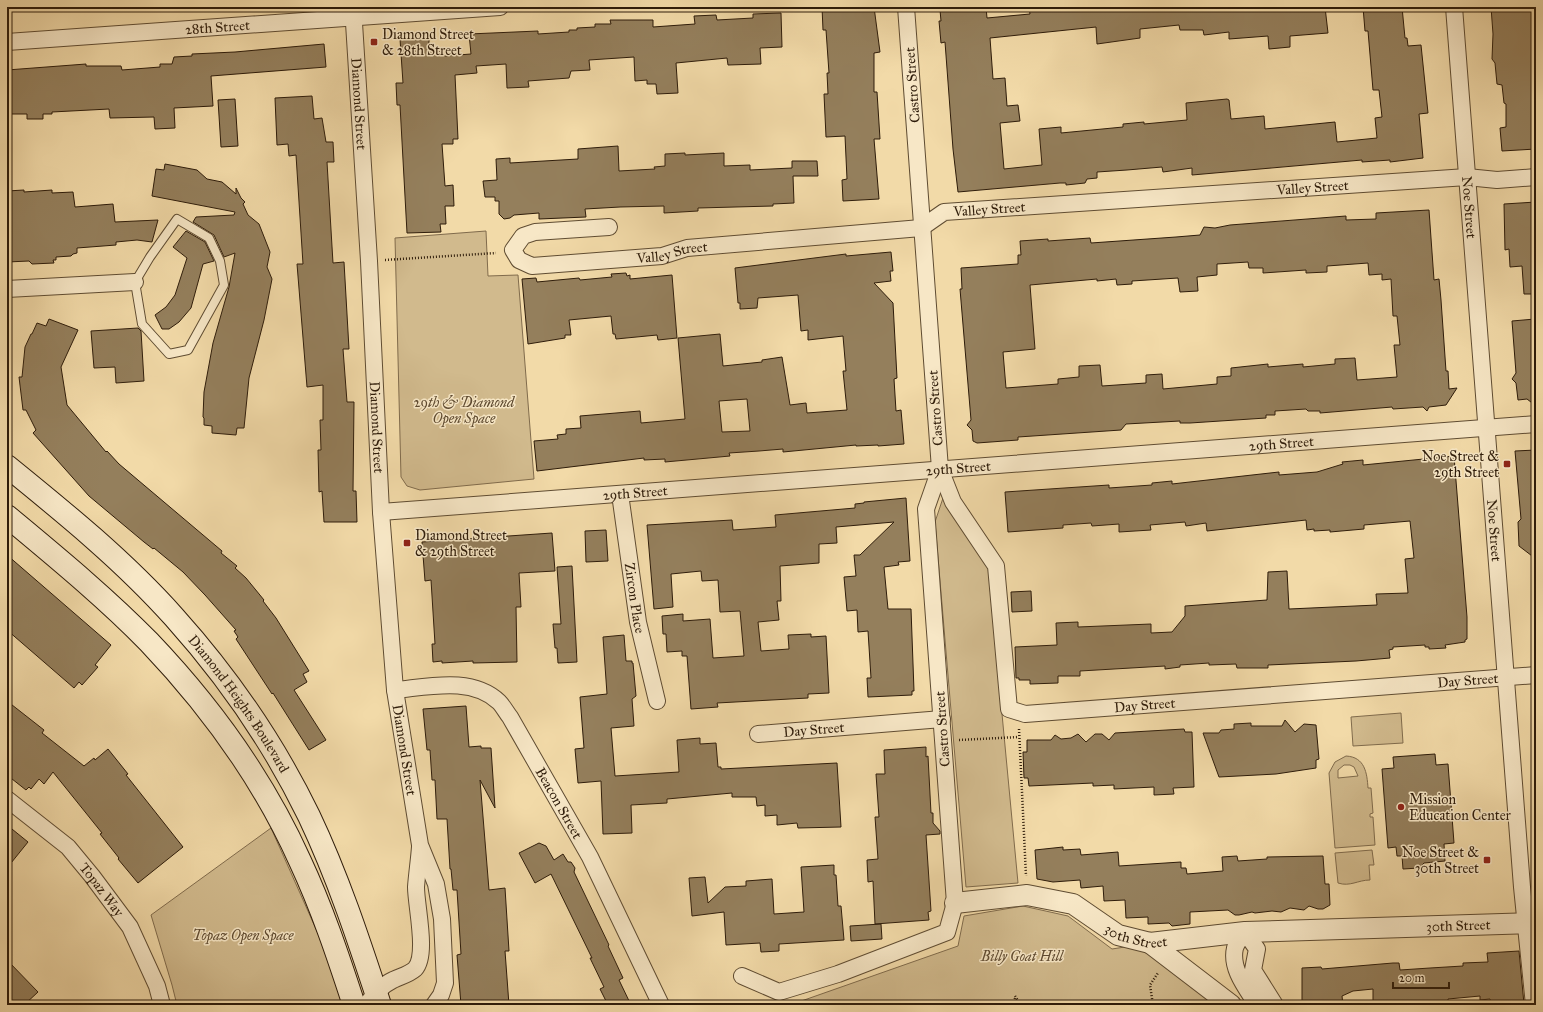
<svg xmlns="http://www.w3.org/2000/svg" width="1543" height="1012" font-family="'IM FELL Great Primer',serif">
  <rect width="100%" height="100%" fill="#f2daa8"/>
  <filter id="stains"><feTurbulence type="fractalNoise" baseFrequency=".005" numOctaves="4"/><feColorMatrix values="0 0 0 0 .2 0 0 0 0 .09 0 0 0 0 .02 0 0 0 .5 -.17"/></filter>
  <radialGradient id="worn" r=".72"><stop offset=".6" stop-color="#630" stop-opacity="0"/><stop offset="1" stop-color="#630" stop-opacity=".3"/></radialGradient>
  <path fill="#d1ba8d" stroke="#806b4c" fill-rule="evenodd" d="M486,231L488,276L518,275L534,479L420,490L407,486L401,477L395,238Z
    M943,498L988,566L1018,883L966,887L935,522Z
    M1401,713L1403,743L1353,746L1351,717Z
    M1346,756C1365,757 1367,773 1368,788H1371L1373,813L1370,814V817H1373L1375,845L1335,848L1329,773L1335,762ZM1344,765H1350L1354,767L1358,776L1338,778V770Z
    M271,828L328,956L343,1005H177L172,985L151,915Z
    M1372,850L1374,865H1369L1370,880C1358,880 1350,887 1338,883L1335,853Z
    M1023,906L1068,916L1112,949L1150,943L1212,1005H790L958,946L964,916Z"/>
  <path fill="#947f5c" stroke="#2e1c0a" fill-rule="evenodd" d="M822,7H874L880,52L874,53V92H877L880,139H874L879,199L843,201L842,180L847,179L845,136L826,137L824,94H828L827,73H829L826,30H823Z
    M942,7H986L987,18L1030,14L1029,7H1325L1328,33L1290,36V47L1269,49L1268,36L1229,39V32L1204,35L1203,30H1180L1179,25L1140,29V38L1097,44L1096,27L990,38L993,79L1005,78L1007,106L1018,105L1020,121L1000,123L1004,169L1042,165L1039,129L1061,127V133L1123,127V124L1144,122V124L1187,120L1186,103L1227,99L1229,100L1231,119L1264,116L1265,129L1335,122L1337,142L1377,138L1375,118L1382,117L1379,90H1373L1368,31H1365L1363,7H1402L1405,38H1407L1408,46L1421,45L1428,113L1419,114L1423,158L1390,162V160L1362,162V160L1192,175V168L1163,172L1162,167L1127,170L1097,172V178L1087,179L1085,183L1066,185V183H1060L958,192L953,149L945,42L941,43L939,21H941L940,10Z
    M1491,7H1536V149L1502,151L1500,128L1506,127V104L1504,103L1502,85L1497,84L1495,63L1492,59L1493,34Z
    M781,13L782,47L760,48L761,64L728,65L727,58L676,63L678,93L657,94L656,84H647V80L635,81L634,57L589,60L590,70L571,71L569,78L528,81L529,87L507,88L506,64L476,66L477,73L455,75L458,139H453V144H442L445,186L453,185L454,206H445L446,224H440L441,232L407,233L400,105H397L396,83H403L400,39L429,37V44L445,56L471,54L469,34L538,31V34L569,32V30H577V28L595,27V24H611L610,20H653V27L695,24L694,16L716,15L717,20L753,18V14Z
    M324,44L326,67L211,76L213,106L174,108L175,128L155,129L154,117L110,118L109,109L52,112V114H43V119H27V114H7V70L86,64V66H121L122,70L160,67V64H172L174,57L192,56V54L235,52Z
    M312,96L314,119L322,118L326,142H333L334,162H327L330,213L333,263L344,262L349,349H343L347,402H354L353,491H356L357,522H324L322,491L319,492L318,450H321L320,420H323V385L307,387L297,264H303L296,155L289,156L288,144L277,145L275,98Z
    M235,99L238,146L221,147L218,100Z
    M618,146L619,171L655,169L654,167L665,166V154L685,153V155L724,153V166L750,165V170L792,168V161H817L818,176H793L794,203L773,204V206L698,208V211L664,213V206L620,207L585,209L586,217L539,219V213L514,215L510,218L504,219L499,214V201H495V197H485L483,181L497,180L496,159L510,158V163L578,159V149Z
    M165,164L197,170L207,179L222,182L236,194V188L241,198L245,202L243,204L248,215L259,224L270,252L267,267L272,279L264,320L249,378L244,428H237L236,435L212,433V426L204,425V418L203,417L204,392L213,343L229,287L235,253L224,257L214,235L193,222L196,217L234,215L235,212L152,196L156,169L164,170Z
    M24,190V192L52,190V193L73,192L75,207L113,204L115,222L158,220L152,242L137,240L116,242V245L77,248V253L73,254L71,256L56,257V260H53L54,263L32,264L29,261L7,262V191Z
    M1536,202V294H1524L1522,266L1510,267L1509,249L1505,250L1504,204Z
    M1429,210L1434,280L1439,279L1441,300L1446,371H1448L1449,389L1457,388L1446,405L1429,407L1427,411L1423,407L1393,409L1392,407L1320,413V411H1308L1306,409L1275,411V415H1266V418L1190,423H1180V421L1126,424L1121,430L1018,437V440L977,443L973,441L972,430L967,425L971,420L960,289H962L961,268L1018,264V255H1021L1020,241L1048,239V241L1090,238L1091,243L1176,237L1200,235L1204,227L1215,228L1230,225L1346,216V220L1376,219V213ZM1248,262L1249,268H1263V273L1306,270V273L1327,272V266L1368,263L1369,275L1382,274V280L1391,279L1393,316H1397L1400,345H1394L1397,377L1357,380L1355,358L1335,359V364L1303,367V364L1268,367V364L1231,368V376L1217,377V384L1163,389L1162,374L1146,375V383L1102,386L1100,365L1079,366V377L1058,379V384L1006,388L1003,352L1035,349L1030,285L1097,279V281L1116,279L1117,285L1132,284V281L1178,278L1180,292L1198,291L1197,277L1217,275V264Z
    M186,231L205,242L214,261L203,264L191,308L179,322L169,329H162L155,315L166,307L175,295L187,258L173,247Z
    M891,252L893,271H890L891,281L874,283L893,303L897,378L894,379L896,411L901,410L904,444L878,446V445L856,446V445L783,452V449L759,451L729,453L730,456L665,462V459L644,460V458L537,471L534,441L558,439L557,435L566,434V429L581,428L580,416L640,411L641,423L685,419L678,338L720,334L723,366L762,362V360L782,357L790,405L806,403L807,413L847,410L843,371H846L843,336L808,340V330L801,331L798,295L758,298L757,308L740,309V303H738L735,268L846,254V256ZM747,399L750,431L722,432L719,401Z
    M626,273L627,276L630,275V279L672,275L677,338L658,340L657,335L616,339L615,334H613L611,316L569,320L571,335H565V338L528,344L522,279L536,278L537,282L579,278L580,280L612,277L611,274Z
    M49,319L78,330L61,367L67,405L106,452L107,451L119,464L222,551L221,553L237,566L235,568L246,578L264,600L263,601L276,618L309,671L303,674L307,682L294,690L326,740L309,750L273,693L272,694L236,639L238,637L234,631L236,630L205,595L183,572L154,548L153,549L144,542L89,496L33,433L36,430L26,410H23L19,377H22L25,347L31,334H32L37,323L46,326Z
    M1535,319L1536,330V406L1527,399L1518,400L1516,383L1512,379L1516,373L1512,321Z
    M138,328L141,331L144,381L116,383L115,367L94,368L91,331Z
    M1536,450V559L1519,546L1518,522L1521,519L1515,451Z
    M1454,456L1467,617V639L1465,640V642L1445,645L1446,648L1429,649V647H1425V645L1393,647V649L1389,650L1390,658L1356,661L1268,665V668H1237L1236,664L1209,665V663L1180,665V667L1165,669V666L1080,671V676H1058V683L1030,684V680H1019V678H1016L1015,647L1057,645L1056,623L1078,622V627L1151,624V633L1172,632L1185,616V606L1267,600L1268,572L1287,571L1289,609L1377,605L1376,594L1408,593L1405,559L1414,558L1410,521L1364,525V529L1330,532V530L1314,531V529L1307,530L1306,520L1207,531L1206,523L1186,526L1185,522L1150,525L1151,530L1119,532V524L1092,526L1091,523L1063,525V528L1008,532L1005,492L1109,485V488L1152,485V483L1172,481V484L1279,472V475L1317,472L1343,464L1342,462L1363,460V465Z
    M906,498L910,561L898,562L899,565L884,567L888,609H911L914,691H912V695L868,697L867,678H871L868,631L858,632L857,610L847,611L844,577L856,576L854,555H860L894,522L836,527L837,543L819,544V563L780,566L781,601H777L779,620L758,622L761,651L789,649L788,635L811,634V637L826,636L829,693L808,694V698L717,703L718,707L691,709L687,656H682V651L667,652L666,634H663L662,616L683,614V621L710,619L713,658L744,656L740,611L720,612L718,580L702,581L701,571L671,574L673,607L654,609L647,525L732,520L733,530L776,527L775,515L855,508V504L864,503V502Z
    M606,530L608,561L586,562L585,531Z
    M552,533L555,571L519,573L521,607H516L517,662L473,663V661L442,663V661L433,662L432,644H435L431,580L425,581L422,542Z
    M7,555L111,645L95,665L98,667L82,685L79,682L74,688L7,630Z
    M572,566L577,662L558,663L557,648H555L553,624H561L557,567Z
    M1031,591L1032,611L1012,612L1011,592Z
    M624,635L626,661H632V663H633L636,696L632,699L634,726L611,728L615,776L679,772L677,740L700,738V744L716,743L718,767H721V769L837,763L841,827L798,828L797,823L777,825V815L765,816V805L757,806L756,797H732V793L667,799V803L631,805L632,833L603,834L601,781L578,783L575,749L584,748L580,697L607,694L603,637Z
    M7,701L44,730L42,733L84,766L94,758L95,760L108,749L128,774L126,775L183,847L138,883L118,859L119,858L100,834L102,833L53,772L44,784L39,779L31,789L29,787L26,790L7,775Z
    M466,706L469,747L481,746V748H491L495,808L480,780L489,890L505,888L509,951H505L509,1005H461L457,955L461,954L457,890H453L451,869H450L447,819H437L435,780H432L430,750H427L423,709Z
    M1285,720L1295,732L1304,724L1316,725L1319,759L1316,760V768L1276,774L1219,777L1203,733H1219L1221,730L1234,729V724L1251,723V726H1282Z
    M1184,729L1185,732H1192L1194,787L1173,788L1174,794L1154,795V787L1114,789V785L1093,786V783L1029,786L1028,778H1024L1023,752H1027V740H1051L1055,735L1061,739L1071,738L1078,734L1086,742L1095,734H1102L1109,740L1115,733Z
    M926,747V757L928,756L931,813H933V823L940,831V834L926,835L931,911L928,912L929,920L875,924L873,881L868,882L867,860L878,859L875,817H879L876,774H885L884,750Z
    M1435,754L1436,765L1448,764L1454,843L1444,844L1445,861L1424,863L1419,868L1403,869L1402,856H1397L1396,847L1388,848L1382,769L1394,768L1393,757Z
    M7,825L28,842L7,868Z
    M539,843L546,846L554,860L563,854L568,862H571L575,868L574,872L609,945L608,946L623,978L619,980L631,1005H608L600,989L604,987L590,958H592L551,874L535,883L519,853Z
    M1063,847V850L1080,849L1081,855L1118,852L1119,866L1181,862V868H1186L1187,874L1223,871L1222,857L1237,856L1238,861L1267,859V857L1323,856L1325,884H1329L1330,905L1323,909H1318L1309,906L1304,910L1290,908L1281,912L1272,911L1255,913L1252,912L1239,915H1235L1228,910L1190,912V924L1172,926L1169,923L1148,924V917L1126,918L1125,900L1104,901L1103,886L1081,888L1080,880L1053,882L1037,879L1035,850Z
    M834,865V875H836L838,906H841L844,940L779,944V951L761,952L760,943L726,945L724,912L692,916L689,878L705,877L708,903L725,887L746,886V881L772,879L774,914L804,912L801,867Z
    M881,924L882,939L851,941L850,926Z
    M1519,951L1524,1004L1491,1005L1490,999L1480,1000V996L1448,999V1001H1444V1005H1380V1002H1373V989L1353,991L1342,996L1343,1005H1302V968L1321,967L1322,969L1393,963H1399L1400,970L1430,968L1463,966V963L1488,962L1487,953Z
    M7,960L38,992L24,1005H7Z"/>
  <g fill="none" stroke-linecap="round" stroke-linejoin="round">
    <g stroke="#5f4c32" stroke-width="10">
      <path id="service" d="M177,219L209,238L220,261L224,285L188,350L169,354L142,324L135,282L150,257Z"/>
    </g>
    <g stroke="#5f4c32" stroke-width="18">
      <g id="minor">
        <path id="s1" d="M353,7L369,261L381,512L395,690L420,845L436,884L442,919L445,983L441,995L434,1005"/>
        <path id="s2" d="M1454,7L1522,887L1534,1005"/>
        <path id="s3" d="M7,42L500,7"/>
        <path id="s4" d="M609,227L535,232L523,236L513,250L519,260L532,266L662,256L687,248L921,228L944,212L1467,177L1497,180L1536,177"/>
        <path d="M7,289L135,282"/>
        <path id="s5" d="M940,469L953,502L996,566L1009,709L1025,714L1536,675"/>
        <path id="s6" d="M620,494L638,622L657,701"/>
        <path id="s7" d="M381,512L1536,424"/>
        <path id="s8" d="M395,690C428,687 472,676 499,702C503,706 506,712 510,717L590,857L661,1005"/>
        <path id="s9" d="M758,734L942,719"/>
        <path id="s10" d="M7,799L68,847L92,876L130,927L157,986L162,1005"/>
        <path d="M742,976L779,992L838,974L947,932L955,903L926,509L940,469L906,7"/>
        <path d="M366,1005C374,995 382,985 393,980C401,976 408,975 415,969C428,955 416,906 416,887C417,874 419,860 420,847"/>
        <path d="M1257,1005C1247,989 1230,969 1235,948C1237,942 1242,936 1245,932L1257,949L1253,970L1275,1005"/>
      </g>
    </g>
    <g stroke="#5f4c32" stroke-width="22">
      <g id="tertiary">
        <path id="s11" d="M955,903L1027,895L1073,904L1118,935L1150,943L1245,932L1536,923"/>
        <path d="M1150,943L1231,1005"/>
      </g>
    </g>
    <g stroke="#2e1c0a" stroke-width="24">
      <g id="secondary">
        <path id="s12" d="M7,466C65,513 124,561 174,617C227,676 274,744 309,816C338,877 359,941 380,1005"/>
        <path d="M7,516C55,556 105,597 149,642C210,706 264,781 300,861C322,908 338,956 354,1005"/>
      </g>
    </g>
    <path stroke="#2e1c0a" stroke-width="2.5" stroke-dasharray="1 2" stroke-linecap="butt" d="M385,260L496,253
      M1019,729L1026,876
      M959,740L1019,737
      M1015,996L1021,1005
      M1014,1005L1015,998
      M1153,1005L1150,985L1158,973"/>
    <use href="#service" stroke="#f7e7c6" stroke-width="8"/>
    <use href="#minor" stroke="#f7e7c6" stroke-width="16"/>
    <use href="#tertiary" stroke="#f7e7c6" stroke-width="20"/>
    <use href="#secondary" stroke="#f7e7c6" stroke-width="22"/>
  </g>
  <g fill="#8f2418" stroke="#f7e7c6" stroke-width="1.5">
    <rect x="370" y="38" width="8" height="8" rx="2"/>
    <rect x="1503" y="460" width="8" height="8" rx="2"/>
    <rect x="403" y="539" width="8" height="8" rx="2"/>
    <circle cx="1401" cy="807" r="4"/>
    <rect x="1483" y="856" width="8" height="8" rx="2"/>
  </g>
  <g text-anchor="middle" stroke-width="3" stroke-linejoin="round" paint-order="stroke">
    <g font-size="14" fill="#2e1c0a" stroke="#f7e7c6">
      <text dy="5" stroke="none"><textPath href="#s3" startOffset="211">28th Street</textPath></text>
      <text transform="translate(912 85) rotate(-94)" y="5">Castro Street</text>
      <text dy="5" stroke="none"><textPath href="#s1" startOffset="97">Diamond Street</textPath></text>
      <text dy="5" stroke="none"><textPath href="#s4" startOffset="919">Valley Street</textPath></text>
      <text dy="5" stroke="none"><textPath href="#s2" startOffset="201">Noe Street</textPath></text>
      <text dy="5" stroke="none"><textPath href="#s4" startOffset="595">Valley Street</textPath></text>
      <text dy="5" stroke="none"><textPath href="#s4" startOffset="271">Valley Street</textPath></text>
      <text transform="translate(935 408) rotate(-94)" y="5">Castro Street</text>
      <text dy="5" stroke="none"><textPath href="#s1" startOffset="421">Diamond Street</textPath></text>
      <text dy="5" stroke="none"><textPath href="#s7" startOffset="903">29th Street</textPath></text>
      <text dy="5" stroke="none"><textPath href="#s7" startOffset="579">29th Street</textPath></text>
      <text dy="5" stroke="none"><textPath href="#s7" startOffset="255">29th Street</textPath></text>
      <text dy="5" stroke="none"><textPath href="#s2" startOffset="525">Noe Street</textPath></text>
      <text dy="5" stroke="none"><textPath href="#s6" startOffset="105">Zircon Place</textPath></text>
      <text dy="5" stroke="none"><textPath href="#s5" startOffset="717">Day Street</textPath></text>
      <text dy="5" stroke="none"><textPath href="#s12" startOffset="334">Diamond Heights Boulevard</textPath></text>
      <text dy="5" stroke="none"><textPath href="#s5" startOffset="393">Day Street</textPath></text>
      <text dy="5" stroke="none"><textPath href="#s9" startOffset="56">Day Street</textPath></text>
      <text transform="translate(942 729) rotate(-94)" y="5">Castro Street</text>
      <text dy="5" stroke="none"><textPath href="#s1" startOffset="745">Diamond Street</textPath></text>
      <text dy="5" stroke="none"><textPath href="#s8" startOffset="226">Beacon Street</textPath></text>
      <text dy="5" stroke="none"><textPath href="#s10" startOffset="132">Topaz Way</textPath></text>
      <text dy="5" stroke="none"><textPath href="#s11" startOffset="516">30th Street</textPath></text>
      <text dy="5" stroke="none"><textPath href="#s11" startOffset="192">30th Street</textPath></text>
    </g>
    <g font-size="14" fill="#2e1c0a" stroke="#f7e7c6" text-anchor="start">
      <text x="382" y="39">Diamond Street<tspan x="382" dy="16">&amp; 28th Street</tspan></text>
      <text x="1499" y="461" text-anchor="end">Noe Street &amp;<tspan x="1499" dy="16">29th Street</tspan></text>
      <text x="415" y="540">Diamond Street<tspan x="415" dy="16">&amp; 29th Street</tspan></text>
      <text x="1409" y="804">Mission<tspan x="1409" dy="16">Education Center</tspan></text>
      <text x="1479" y="857" text-anchor="end">Noe Street &amp;<tspan x="1479" dy="16">30th Street</tspan></text>
    </g>
    <g font-size="14" font-style="italic" fill="#5f4b31" stroke="#f7e7c6">
      <text x="464" y="407">29th &amp; Diamond<tspan x="464" dy="16">Open Space</tspan></text>
      <text x="243" y="940">Topaz Open Space</text>
      <text x="1022" y="961">Billy Goat Hill</text>
    </g>
  </g>
  <rect width="1543" height="1012" fill="none" stroke="#f2daa8" stroke-width="24"/>
  <rect x="8" y="8" width="1527" height="996" fill="none" stroke="#2e1c0a" stroke-width="2"/>
  <rect x="12" y="12" width="1519" height="988" fill="none" stroke="#2e1c0a"/>
  <path d="M1393 982v6h56v-6" fill="none" stroke="#2e1c0a" stroke-width="2"/>
  <text x="1399" y="982" font-size="12" fill="#2e1c0a" stroke="#f7e7c6" stroke-width="3" paint-order="stroke">20 m</text>
  <rect width="100%" height="100%" filter="url(#stains)"/>
  <rect width="100%" height="100%" fill="url(#worn)"/>
</svg>
